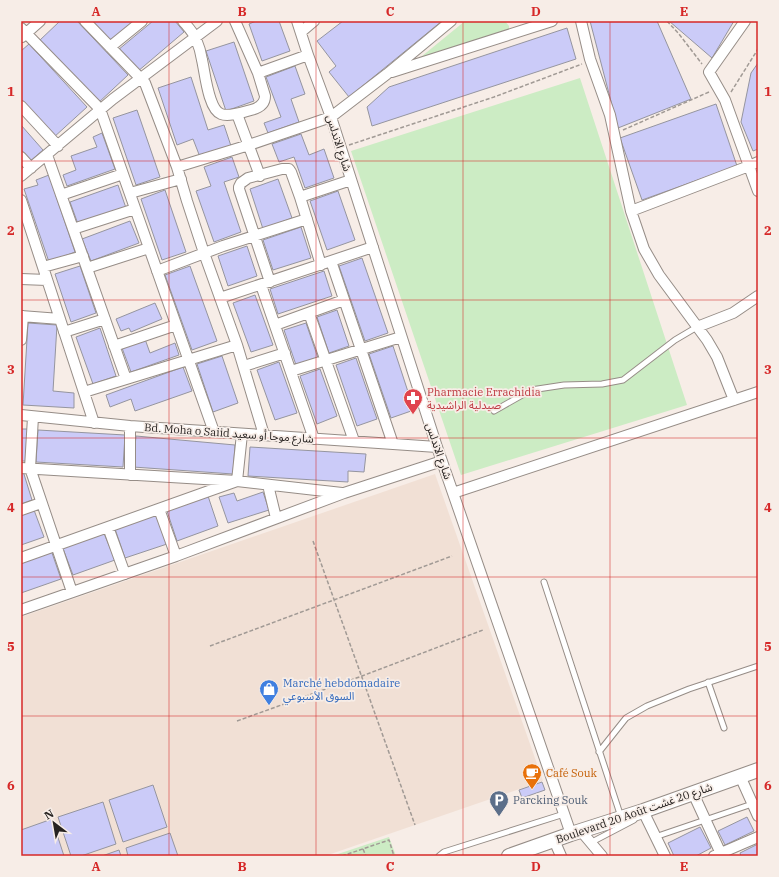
<svg xmlns="http://www.w3.org/2000/svg" width="779" height="877" font-family="'IBM Plex Serif','Noto Sans Arabic',serif">
  <rect width="100%" height="100%" fill="#f7ede7"/>
  <path fill="#f1e0d5" d="M435,474L543,781L325,856H21V617Z"/>
  <path fill="#ccecc4" d="M465,21H505L509,26V31L416,61Z
    M580,78L687,405L461,475L351,151Z
    M389,837L396,856H332Z"/>
  <path fill="#cbcbf8" stroke="#95959f" d="M60,21H77L128,75L97,104L39,41Z
    M92,21H140L112,45Z
    M153,21H175L184,32L137,72L118,50Z
    M256,21H279L290,51L262,61L249,24Z
    M343,21H442L349,97L329,72L336,66L317,41Z
    M590,21H657L691,99L618,128Z
    M669,21H734L712,58Z
    M567,28L576,59L372,126L367,107L389,87Z
    M234,42L254,101L226,111L206,51Z
    M29,44L87,107L53,138L21,104V51Z
    M758,63V149L753,151L741,122L751,73Z
    M295,66L305,94L291,99L299,122L268,133L264,123L281,117L266,77Z
    M191,77L208,130L224,125L231,146L200,157L193,139L177,145L158,88Z
    M716,104L737,166L642,200L620,138Z
    M137,110L160,177L136,185L113,118Z
    M21,125L43,150L28,163L21,155Z
    M102,133L115,169L67,186L63,175L76,170L71,156L97,147L93,137Z
    M301,134L309,155L324,149L334,178L305,188L294,157L279,162L272,144Z
    M232,157L239,177L224,182L241,232L214,242L196,191L211,186L204,167Z
    M49,175L75,252L49,262L24,189L38,185L36,180Z
    M278,179L292,218L263,229L250,189Z
    M118,185L126,208L78,224L70,202Z
    M165,190L186,252L162,260L141,199Z
    M338,191L355,240L327,250L310,201Z
    M130,221L139,243L91,261L82,239Z
    M301,227L311,258L273,270L263,240Z
    M247,246L257,276L228,286L218,256Z
    M362,258L388,333L365,341L339,266Z
    M80,266L96,313L71,322L55,274Z
    M190,266L217,341L192,350L165,275Z
    M324,271L332,296L278,314L270,289Z
    M255,295L273,345L251,352L233,303Z
    M155,303L162,319L131,332L129,328L121,331L116,319Z
    M337,310L349,346L329,353L317,317Z
    M28,323L57,325L53,391L74,393V408L23,405Z
    M306,323L318,358L296,365L284,330Z
    M100,328L116,376L93,384L76,337Z
    M145,339L150,353L175,343L179,355L131,372L122,348Z
    M393,346L414,410L391,418L369,354Z
    M222,356L238,403L213,412L197,364Z
    M356,358L377,419L357,426L336,365Z
    M279,362L297,413L275,420L257,370Z
    M183,367L192,391L135,411L131,399L110,407L106,395Z
    M320,369L337,416L317,424L300,376Z
    M21,429H28L26,461H21Z
    M38,430L125,435L123,467L36,462Z
    M136,436L235,445L233,474L133,467Z
    M250,447L366,454L364,472L348,471V482L248,476Z
    M23,471L32,500L21,504V472Z
    M263,492L269,510L228,523L219,497L234,493L237,501Z
    M208,496L218,526L177,541L167,511Z
    M34,510L44,537L21,545V515Z
    M156,512L167,544L125,558L114,526Z
    M103,531L115,560L73,575L62,546Z
    M51,550L61,579L21,593V560Z
    M542,782L545,790L522,798L519,790Z
    M153,785L167,827L123,842L109,800Z
    M103,802L116,844L81,856H71L58,817Z
    M747,817L754,831L725,845L718,831Z
    M52,819L64,856H21V830Z
    M700,827L711,848L696,856H674L668,843Z
    M170,833L178,856H128L126,848Z
    M758,844V856H741L740,853Z
    M119,850L121,856H102Z"/>
  <g fill="none" stroke-linecap="round" stroke-linejoin="round">
    <g stroke="#968d87" stroke-width="7">
      <path id="lane" d="M494,411L531,390L564,385L602,384L623,380L675,340L697,327
        M544,582L621,817
        M708,682L724,728
        M599,752L626,718L647,706L689,689L758,666
        M655,837L758,802
        M590,843L634,820
        M439,856L444,852L564,814"/>
    </g>
    <g stroke="#968d87" stroke-width="12">
      <path id="street" d="M85,21L145,83L177,167L187,201L204,253L237,345L264,435
        M183,21C188,27 193,32 196,39C199,46 201,53 202,60C205,72 208,109 221,114C229,117 243,112 251,110C259,108 265,104 265,96L258,73L235,21
        M297,21L308,55L331,117L437,447L453,493L571,834
        M581,21L590,59L610,115L631,211L644,249L659,275L707,340L717,357L734,400
        M745,21L709,72L725,100L758,191
        M21,28L100,109L214,432
        M301,32L314,21
        M22,37L40,21
        M110,47L142,21
        M392,72L552,21
        M258,73L308,55
        M21,106L58,146
        M237,114L260,176
        M47,155L126,379
        M21,157L31,168
        M177,167L249,145L331,117L387,74L451,21
        M21,176L113,99L217,21
        M130,193L181,179
        M61,195L123,174
        M300,197L351,180
        M21,200L94,423
        M631,211L749,166L758,162
        M73,229L135,209
        M331,261L393,444
        M43,267L83,256
        M87,268L149,248
        M157,271L223,246L307,219
        M21,279L47,280
        M270,282L239,189V187L241,183L248,178L282,169H289L291,172L300,197L321,265
        M261,285L314,439
        M220,298L373,247
        M309,313L354,441
        M21,316L60,319
        M275,325L344,300
        M697,327L733,313L758,296
        M64,332L105,319
        M21,340L23,316
        M114,346L176,325
        M244,366L285,353
        M291,371L401,337
        M84,392L237,345
        M21,415L130,426L437,447
        M33,417L30,468L72,592
        M21,468L237,481L342,493
        M130,475V426
        M268,485L276,518
        M453,493L758,392
        M159,509L176,556
        M21,510L41,503
        M108,527L125,574
        M21,558L237,481L242,434
        M21,610L176,556L344,493L442,461
        M740,776L758,816
        M693,793L722,856
        M643,811L665,856
        M581,831L602,856
        M554,840L561,856
        M714,856L758,837"/>
    </g>
    <g stroke="#968d87" stroke-width="16">
      <path id="secondary" d="M509,856L571,834L643,811L758,770"/>
    </g>
    <path stroke="#a19a95" stroke-width="1.5" stroke-dasharray="4 2" stroke-linecap="butt" d="M667,21L679,34L702,64
      M731,92L758,49
      M623,130L709,92
      M349,145L494,97L582,64
      M313,541L415,825
      M210,646L452,556
      M237,721L362,676L483,630
      M363,849L366,856
      M342,856L389,840L394,856"/>
    <use href="#lane" stroke="#fff" stroke-width="5"/>
    <use href="#street" stroke="#fff" stroke-width="10"/>
    <use href="#secondary" stroke="#fff" stroke-width="14"/>
  </g>
  <path fill="none" stroke="#d62828" stroke-width="1" stroke-opacity="0.55" d="M169,21V856M316,21V856M463,21V856M610,21V856M21,161H758M21,300H758M21,438H758M21,577H758M21,716H758"/>
  <defs>
    <g id="pharmacy-pin" transform="scale(1)"><path d="M0 17L-7.5 6A9.5 9.5 0 1 1 7.5 6Z" fill="#e0444e" stroke="#f7ede7"/><path d="M-2-6h4v4h4v4h-4v4h-4v-4h-4v-4h4Z" fill="#fff"/></g>
    <g id="shop-pin" transform="scale(1)"><path d="M0 17L-7.5 6A9.5 9.5 0 1 1 7.5 6Z" fill="#3f7fe0" stroke="#f7ede7"/><path d="M-5-2.5h2.3a2.7 3.5 0 0 1 5.4 0H5L5.5 6h-11ZM-1.5-2.5h3a1.5 2.3 0 0 0-3 0Z" fill="#fff"/></g>
    <g id="cafe-pin" transform="scale(1)"><path d="M0 17L-7.5 6A9.5 9.5 0 1 1 7.5 6Z" fill="#e8710a" stroke="#f7ede7"/><path d="M-5.5-4.5H6V0H3Q3 3.5 0 3.5H-2.5Q-5.5 3.5-5.5 0ZM3-3.2v2h1.7v-2ZM-6 4.5H4V6H-6Z" fill="#fff"/></g>
    <g id="parking-pin" transform="scale(1)"><path d="M0 17L-7.5 6A9.5 9.5 0 1 1 7.5 6Z" fill="#5c6f8a" stroke="#f7ede7"/><path d="M-3.5-5.5H1a3.5 3.5 0 0 1 0 7H-1V5.5H-3.5ZM-1-3.4V-.6H.8a1.4 1.4 0 0 0 0-2.8Z" fill="#fff"/></g>
  </defs>
  <g fill-rule="evenodd">
    <use href="#pharmacy-pin" x="413" y="398"/>
    <use href="#shop-pin" x="269" y="689"/>
    <use href="#cafe-pin" x="532" y="773"/>
    <use href="#parking-pin" x="499" y="800"/>
  </g>
  <g text-anchor="middle" stroke-width="3.5" stroke-linejoin="round" paint-order="stroke">
    <g font-size="11" fill="#262220" stroke="#f7ede7">
      <text transform="translate(339 143) rotate(72)" y="4">شارع الاندلس</text>
      <text transform="translate(229 433) rotate(4)" y="4">Bd. Moha o Saiid شارع موحا أو سعيد</text>
      <text transform="translate(439 451) rotate(71)" y="4">شارع الاندلس</text>
      <text transform="translate(634 813) rotate(-19)" y="4">Boulevard 20 Août شارع 20 غشت</text>
    </g>
    <g font-size="11" fill="#be3a42" stroke="#f7ede7" text-anchor="start">
      <text x="427" y="396">Pharmacie Errachidia<tspan x="427" dy="13">صيدلية الراشيدية</tspan></text>
    </g>
    <g font-size="11" fill="#366cbe" stroke="#f7ede7" text-anchor="start">
      <text x="283" y="687">Marché hebdomadaire<tspan x="283" dy="13">السوق الأسبوعي</tspan></text>
    </g>
    <g font-size="11" fill="#c56008" stroke="#f7ede7" text-anchor="start">
      <text x="546" y="777">Café Souk</text>
    </g>
    <g font-size="11" fill="#4e5e75" stroke="#f7ede7" text-anchor="start">
      <text x="513" y="804">Parcking Souk</text>
    </g>
  </g>
  <rect width="779" height="877" fill="none" stroke="#f7ede7" stroke-width="44"/>
  <g transform="translate(54 823) rotate(329)" stroke="#f7ede7" stroke-width="3" paint-order="stroke">
  <path d="M0-3L7 15L0 10L-7 15Z" fill="#262220"/>
  <text y="-6" font-size="11" font-weight="bold" text-anchor="middle" fill="#262220">N</text>
  </g>
  <rect x="22" y="22" width="735" height="833" fill="none" stroke="#d62828" stroke-width="1.5"/>
  <g font-size="13" text-anchor="middle" font-weight="bold" fill="#d62828">
    <text x="96" y="16">A</text>
    <text x="242" y="16">B</text>
    <text x="390" y="16">C</text>
    <text x="536" y="16">D</text>
    <text x="684" y="16">E</text>
    <text x="11" y="96">1</text>
    <text x="768" y="96">1</text>
    <text x="11" y="235">2</text>
    <text x="768" y="235">2</text>
    <text x="11" y="374">3</text>
    <text x="768" y="374">3</text>
    <text x="11" y="512">4</text>
    <text x="768" y="512">4</text>
    <text x="11" y="651">5</text>
    <text x="768" y="651">5</text>
    <text x="11" y="790">6</text>
    <text x="768" y="790">6</text>
    <text x="96" y="871">A</text>
    <text x="242" y="871">B</text>
    <text x="390" y="871">C</text>
    <text x="536" y="871">D</text>
    <text x="684" y="871">E</text>
  </g>
</svg>
